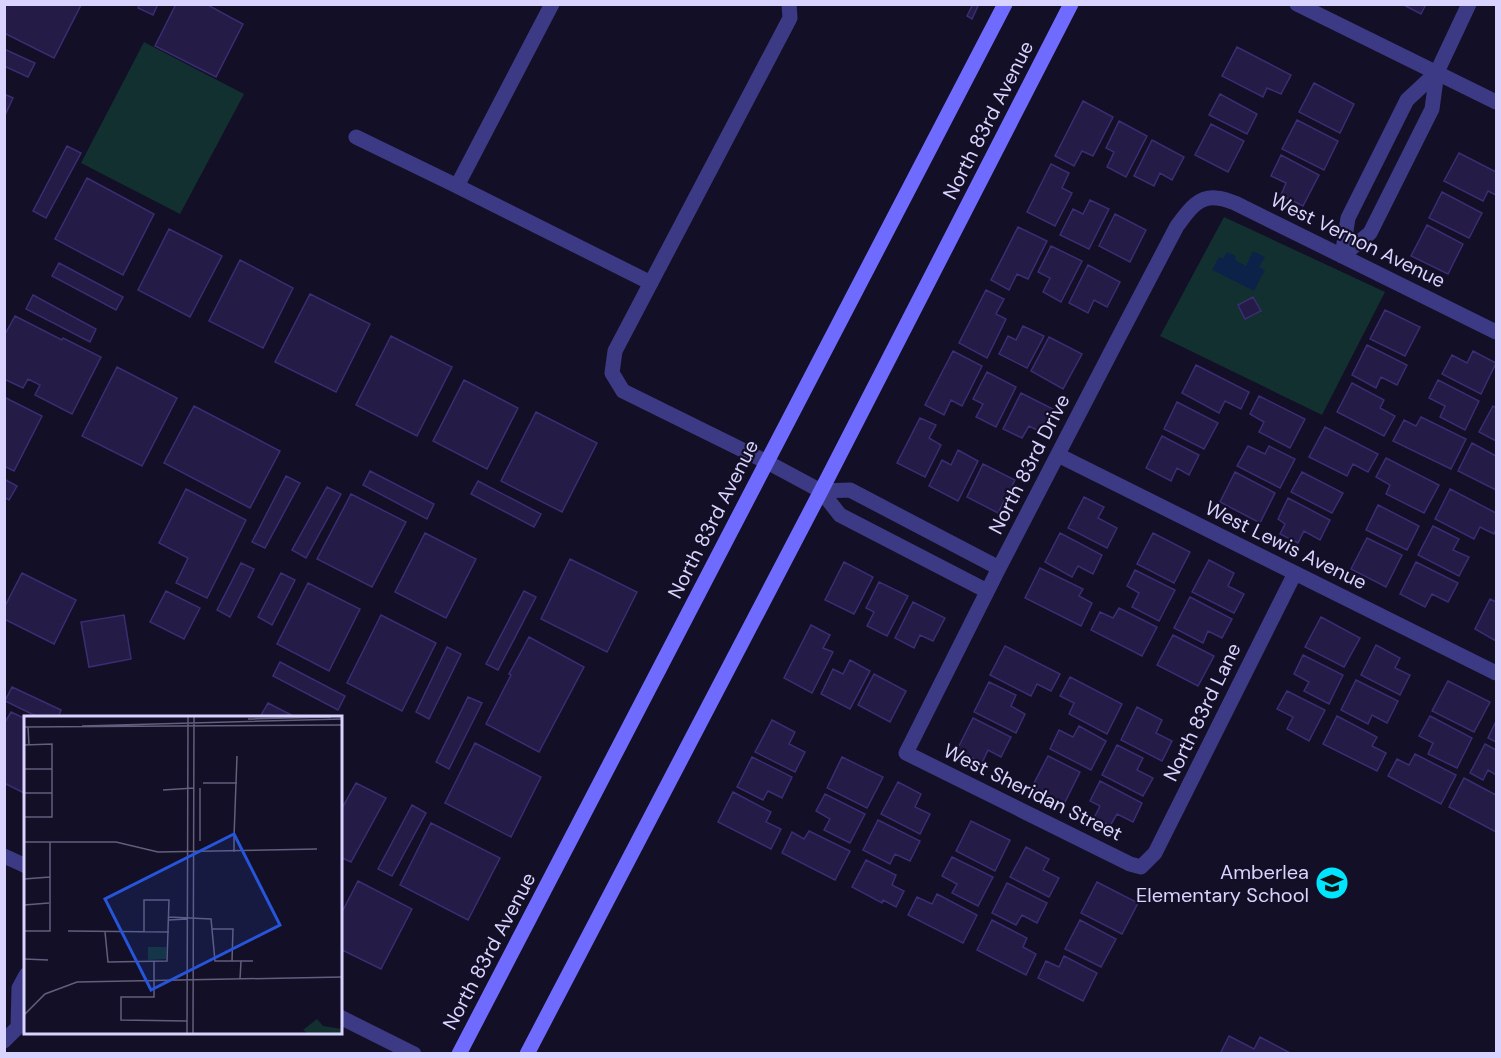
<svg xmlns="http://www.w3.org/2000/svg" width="1501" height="1058" font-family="'DM Sans',sans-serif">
  <rect width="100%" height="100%" fill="#130f26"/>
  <path fill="#12302f" d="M144,42L244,94L180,214L81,163Z
    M1224,217L1385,292L1322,415L1160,336Z"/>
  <path fill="#0c2248" d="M1253,251L1265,257L1259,267L1265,270L1254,291L1212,270L1219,257L1223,259L1227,252L1236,256L1235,260L1246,266Z"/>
  <path fill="#241b47" stroke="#3b2d73" stroke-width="1.5" d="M6,4H79L81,5L54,58L4,33V7Z
    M140,4H158L153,15L138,8Z
    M176,4H206L243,24L216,77L155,46Z
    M973,4L978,6L972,19L967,16Z
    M1402,4H1426L1421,14Z
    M1237,47L1291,75L1281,94L1267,88L1263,97L1222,76Z
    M4,49L35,63L28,77L4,66Z
    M1314,83L1354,104L1340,133L1299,112Z
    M4,94L13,98L6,113L4,112Z
    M1220,94L1257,114L1247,134L1209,115Z
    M1083,101L1113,117L1093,156L1082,151L1074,166L1055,156Z
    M1297,120L1338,141L1324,170L1282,149Z
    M1119,121L1147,136L1126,177L1107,167L1114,152L1106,148Z
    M1211,124L1244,141L1228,172L1195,155Z
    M1152,140L1184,157L1172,180L1160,173L1154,186L1134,176Z
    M67,146L81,153L46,218L33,211Z
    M1459,153L1496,172V195L1488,191L1483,201L1444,181Z
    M1281,155L1319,175L1303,206L1281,195L1286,183L1271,176Z
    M1051,164L1069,173L1062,188L1072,193L1055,226L1027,212Z
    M87,178L154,214L123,275L55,239Z
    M1442,192L1482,213L1469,238L1429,218Z
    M1090,200L1109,209L1089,249L1060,235L1073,209L1083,214Z
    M1115,214L1146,230L1130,262L1099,246Z
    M1427,225L1463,244L1448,274L1411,256Z
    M1018,227L1047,241L1028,279L1017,274L1009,290L991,280Z
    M169,229L222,256L190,317L138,290Z
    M1051,246L1082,261L1061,302L1043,292L1050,278L1038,272Z
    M240,260L293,288L263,348L209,321Z
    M59,263L123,297L116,310L52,276Z
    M1088,265L1120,282L1107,307L1094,300L1088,313L1069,303Z
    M986,290L1004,299L996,314L1006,319L987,358L959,343Z
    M310,294L370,324L336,392L275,362Z
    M33,295L96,329L90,342L26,309Z
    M1253,297L1261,311L1245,319L1238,305Z
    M1385,310L1420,327L1405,356L1370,339Z
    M15,316L62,340L63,338L101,357L72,414L35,395L40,385L28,379L23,388L4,379V336Z
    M1023,326L1044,336L1027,368L999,354L1008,336L1016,340Z
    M391,336L452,367L417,436L356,405Z
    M1049,337L1082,354L1063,389L1031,371Z
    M1367,345L1407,365L1397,385L1381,377L1376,388L1352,375Z
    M953,351L982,366L962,406L951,400L944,415L925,405Z
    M1473,351L1496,363L1481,394L1442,374L1452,355L1467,363Z
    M1196,365L1249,392L1241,409L1225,401L1219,413L1182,393Z
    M117,367L177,398L142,466L82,436Z
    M987,372L1016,387L996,427L976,417L983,404L973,399Z
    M464,380L518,408L487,469L433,441Z
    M1438,380L1479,401L1465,430L1440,417L1445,406L1429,398Z
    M1352,383L1384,400L1380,408L1395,416L1384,436L1337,412Z
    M1021,393L1053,409L1041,432L1029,426L1022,438L1003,429Z
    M1259,396L1305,419L1290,448L1259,432L1264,422L1250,414Z
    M4,397L42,416L14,471L4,466Z
    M1177,402L1218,423L1204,449L1164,429Z
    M194,406L280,451L250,508L164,463Z
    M1493,406L1496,408V441L1479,432Z
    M536,412L597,443L562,512L501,481Z
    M1421,417L1466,439L1451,469L1393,441L1404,420L1416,426Z
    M920,418L936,425L929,438L941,445L925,477L897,463Z
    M1325,427L1378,454L1368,472L1353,464L1347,476L1309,457Z
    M1162,436L1199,455L1189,475L1177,468L1171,481L1146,468Z
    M1472,443L1496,456V490L1458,471Z
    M1248,446L1265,454L1269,446L1295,459L1280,488L1237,466Z
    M958,450L978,461L958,501L929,486L942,460L951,465Z
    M1386,458L1439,485L1424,513L1386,494L1390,485L1376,477Z
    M983,464L1015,480L998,513L967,497Z
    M370,471L434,504L427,519L363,485Z
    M1235,472L1275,493L1260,523L1220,502Z
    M1302,472L1343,493L1332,513L1291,492Z
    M286,476L300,483L265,548L252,542Z
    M4,479L17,486L9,500L4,497Z
    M478,481L541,514L534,527L471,494Z
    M327,487L341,494L306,558L292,550Z
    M186,489L246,520L207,598L176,583L188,558L159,543Z
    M1450,489L1496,513V529L1494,534L1480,527L1474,539L1435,519Z
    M351,494L406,522L372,587L317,559Z
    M1084,497L1104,507L1098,518L1117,528L1107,548L1068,528Z
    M1288,498L1330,520L1320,540L1304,531L1298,543L1280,534L1285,524L1278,519Z
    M1378,505L1419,526L1407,550L1366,530Z
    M1433,526L1459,539L1453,550L1469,557L1459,576L1418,555Z
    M425,533L476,559L446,618L395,592Z
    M1060,533L1102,555L1093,574L1078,566L1072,577L1045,562Z
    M1153,533L1190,552L1174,583L1137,564Z
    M1367,538L1402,555L1386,587L1351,569Z
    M570,559L637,592L607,652L541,619Z
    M1209,560L1234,573L1228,586L1244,594L1234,613L1192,592Z
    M844,562L873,577L854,614L825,600Z
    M1416,562L1458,583L1448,602L1432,594L1425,607L1400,594Z
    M241,563L254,569L230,617L217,610Z
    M1040,568L1083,589L1079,596L1092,603L1081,626L1025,598Z
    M1135,570L1175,590L1159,621L1132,607L1139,593L1127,586Z
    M22,573L76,600L54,644L4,619V608Z
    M281,573L295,580L272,625L258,617Z
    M879,582L908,596L887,636L867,626L874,612L866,608Z
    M308,583L360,609L329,671L277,644Z
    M166,591L200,608L184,639L150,622Z
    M524,591L536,597L498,670L486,664Z
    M1190,597L1232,619L1222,638L1208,631L1203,643L1174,628Z
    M1490,599L1496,602V641L1475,629Z
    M913,602L945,618L933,641L920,635L914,648L895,638Z
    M1119,608L1157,627L1142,656L1091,630L1100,612L1113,618Z
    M124,615L131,659L89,667L81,622Z
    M381,615L436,643L402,711L347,683Z
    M1321,617L1360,638L1344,667L1305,647Z
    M811,625L830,635L823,648L833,652L812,693L784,678Z
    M1173,635L1214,656L1198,686L1157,665Z
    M529,637L584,667L539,752L486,724L511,675L509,674Z
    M1376,645L1400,658L1395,668L1410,675L1400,695L1361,675Z
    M1005,646L1060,674L1051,691L1037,684L1031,696L990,675Z
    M447,647L461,654L429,719L416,712Z
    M1303,655L1343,675L1329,704L1304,691L1309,682L1294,674Z
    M850,660L870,671L850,709L821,694L833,669L843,674Z
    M280,662L345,696L338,710L273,676Z
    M874,674L906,691L890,722L858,705Z
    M1070,677L1122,704L1107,734L1069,714L1074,703L1060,696Z
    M1356,680L1398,701L1387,723L1372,715L1368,724L1341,710Z
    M1448,681L1490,702L1474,732L1432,711Z
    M989,682L1016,695L1011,706L1025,714L1016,733L974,712Z
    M12,687L61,710L58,718H40L5,701Z
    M1287,691L1325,710L1309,741L1287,729L1293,717L1277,709Z
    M468,697L482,703L449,769L436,762Z
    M268,703L297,718L260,717Z
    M1137,707L1162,720L1156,733L1172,741L1162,761L1121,740Z
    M11,712L26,719V794L4,783V724Z
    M1337,716L1377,737L1372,746L1386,753L1377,771L1323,744Z
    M1430,716L1472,738L1457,768L1428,754L1433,743L1419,736Z
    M973,718L1011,737L1001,757L988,750L982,763L957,750Z
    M772,720L795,732L789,744L805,752L795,772L755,752Z
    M1496,721V742L1488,738Z
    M1079,726L1106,741L1091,770L1050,749L1059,730L1073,737Z
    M475,743L541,777L511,837L445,803Z
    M1485,744L1496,750V775L1488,770L1483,780L1470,773Z
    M1117,745L1143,758L1137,770L1153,778L1143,796L1102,775Z
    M1415,754L1456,775L1441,804L1388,776L1397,759L1409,765Z
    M1048,756L1080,772L1064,804L1032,787Z
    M752,757L792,777L782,798L768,791L763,800L737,787Z
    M842,757L883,777L867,808L827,788Z
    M1464,778L1496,795V832L1449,807Z
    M1100,781L1142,803L1133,822L1117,814L1110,826L1094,818L1100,806L1090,801Z
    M898,782L921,794L915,807L930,814L920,834L881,814Z
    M356,783L386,798L351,862L340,857V812Z
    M733,792L771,812L766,822L781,829L771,849L718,822Z
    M825,794L865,814L850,843L824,830L830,819L816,811Z
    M412,805L426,813L392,876L378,869Z
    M878,820L920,841L910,861L895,854L890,864L863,850Z
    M971,821L1010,840L995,871L956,851Z
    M431,823L500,858L468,920L400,885Z
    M809,831L850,851L835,880L782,853L792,832L804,839Z
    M1026,847L1049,859L1043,870L1059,878L1049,897L1010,877Z
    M952,857L993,877L978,906L952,893L957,884L942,876Z
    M866,860L896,875L892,885L904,891L896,907L883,900L882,903L852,887Z
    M358,881L412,909L381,969L340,949V916Z
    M1097,882L1138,903L1122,934L1081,913Z
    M1007,883L1047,903L1037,923L1022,915L1016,925L992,913Z
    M937,894L977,915L963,943L908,915L917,897L932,904Z
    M992,920L1027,938L1023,947L1036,954L1026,975L977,950Z
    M1080,920L1116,939L1101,967L1065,949Z
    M1064,956L1097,973L1083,1001L1038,978L1046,961L1059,967Z
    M1229,1036L1254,1049L1260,1037L1292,1054H1220Z"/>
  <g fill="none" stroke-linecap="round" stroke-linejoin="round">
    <path stroke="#3d3a85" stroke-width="15" d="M552,4L457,186L651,283
      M789,4L790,18L615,351L612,373L623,391L767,462L821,491L840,515L987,591
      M356,137L457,186
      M1342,256L1370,233L1432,109L1437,72L1469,4
      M1342,256L1348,218L1407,100L1437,72
      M1058,455L1496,673
      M821,491L850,490L999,568
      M1295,573L1155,853L1141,867L1130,864L906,753L999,568L1113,348L1177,226C1187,213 1197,196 1216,198C1222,198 1229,201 1235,203L1496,332
      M4,856L26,866
      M26,975L19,988L18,1027L26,1021
      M340,1017L414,1054
      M4,1041L18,1027"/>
    <path stroke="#3d3a85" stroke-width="15" d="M1297,4L1496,102"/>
    <path stroke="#6f6bff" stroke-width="15" d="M459,1054L1005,4
      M527,1054L821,491L1071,4"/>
  </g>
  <defs>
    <g id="school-disc" transform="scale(1.725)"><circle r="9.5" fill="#00e5ff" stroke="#130f26"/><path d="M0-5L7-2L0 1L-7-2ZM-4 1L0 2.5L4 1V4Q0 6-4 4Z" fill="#111"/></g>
  </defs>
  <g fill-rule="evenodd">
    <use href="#school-disc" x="1332" y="883"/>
  </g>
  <g text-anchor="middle" stroke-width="4.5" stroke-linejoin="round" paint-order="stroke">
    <g font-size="20" fill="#d9d4ff" stroke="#130f26">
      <text transform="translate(988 120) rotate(-63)" y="7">North 83rd Avenue</text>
      <text transform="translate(1358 240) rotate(26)" y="7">West Vernon Avenue</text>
      <text transform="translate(1029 464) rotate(-63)" y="7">North 83rd Drive</text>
      <text transform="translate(713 519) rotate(-63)" y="7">North 83rd Avenue</text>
      <text transform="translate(1286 545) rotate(26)" y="7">West Lewis Avenue</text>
      <text transform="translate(1202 712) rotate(-64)" y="7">North 83rd Lane</text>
      <text transform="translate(1033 792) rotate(26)" y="7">West Sheridan Street</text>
      <text transform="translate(489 951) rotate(-62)" y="7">North 83rd Avenue</text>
    </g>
    <g font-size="20" fill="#d9d4ff" stroke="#130f26" text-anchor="end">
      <text x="1309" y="879">Amberlea<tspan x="1309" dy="23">Elementary School</tspan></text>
    </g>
  </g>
  <g transform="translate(24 716)">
    <rect width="318" height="318" fill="#130f26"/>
    <path d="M124,231H142V243L124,244ZM293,303L299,310L318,313V317H283L279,314Z" fill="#12302f"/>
    <path fill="none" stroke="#625e7d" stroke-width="1.5" d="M224,3L307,1M58,10L318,3M0,11L318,9M4,11L5,29M0,29L28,28V101H0M0,53H28M179,67H213M176,72V125M139,74L170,72M0,77H28M210,121L213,40M0,126H92L134,136L293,133M210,133V121V136M0,163L26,161M0,189L25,187M145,201L187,203L191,245H229M145,204L163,203M188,213H209L208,245M0,215H26V126M44,215L145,216M81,216L84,246L143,245L145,184H120V216M0,243L24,244M130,245V281H97V304L163,305M216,263L217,245M0,299L21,278L53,266L318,261M163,317L164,1M169,317L170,1"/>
    <path fill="#2655da" fill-opacity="0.15" stroke="#2655da" stroke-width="3" d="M210,118L256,209L127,274L81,183Z"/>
    <rect width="318" height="318" fill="none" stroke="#d9d4ff" stroke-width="3"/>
  </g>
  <rect width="1501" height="1058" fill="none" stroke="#d9d4ff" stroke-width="12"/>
</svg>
